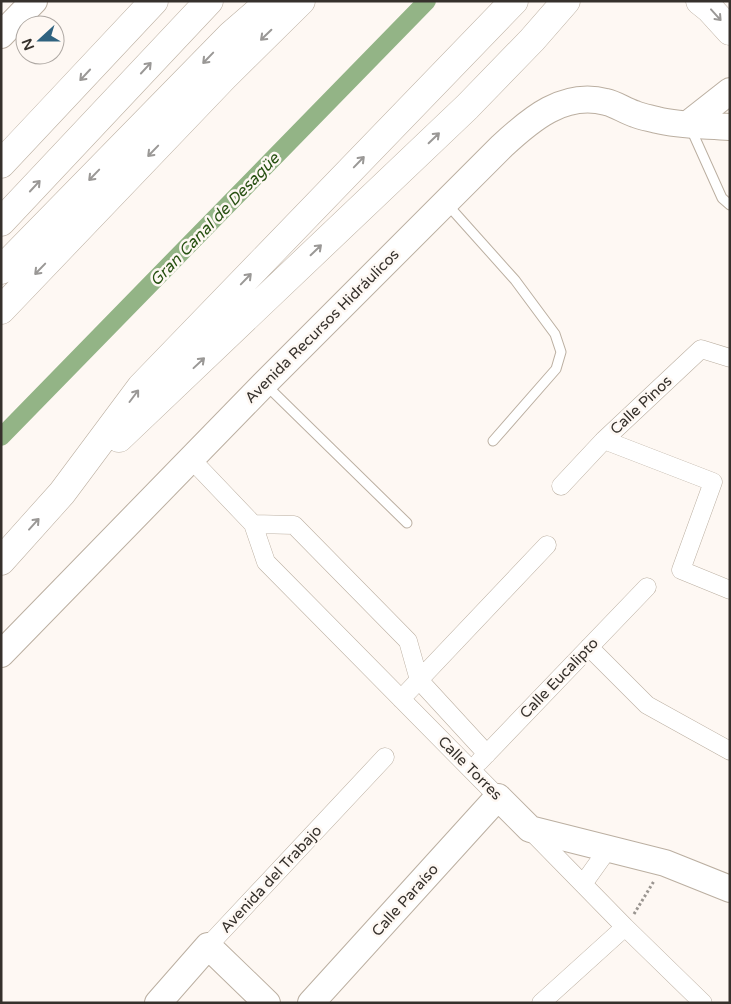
<svg xmlns="http://www.w3.org/2000/svg" width="731" height="1004" font-family="'Varela Round',sans-serif">
  <rect width="100%" height="100%" fill="#fef8f3"/>
  <g fill="none" stroke-linecap="round" stroke-linejoin="round">
    <path stroke="#93b486" stroke-width="18" d="M1,437L427,1"/>
    <g stroke="#bbafa1" stroke-width="11">
      <path id="service" d="M691,129L722,198L730,205
        M447,204L515,280L555,334L561,352L556,369L493,441
        M266,385L407,523"/>
    </g>
    <g stroke="#bbafa1" stroke-width="19">
      <path id="minor" d="M604,440L713,482L681,570L730,590
        M191,459L253,524L266,562L498,797
        M561,486L604,440L701,349L730,358
        M253,524L294,525L408,641L419,680L487,754
        M589,647L647,705L730,751
        M401,699L547,545
        M479,762L647,587
        M530,830L625,927L703,1003
        M583,884L608,849
        M208,946L385,757
        M541,1003L625,927"/>
    </g>
    <g stroke="#bbafa1" stroke-width="28">
      <path id="secondary" d="M1,35L34,1
        M688,124L730,91
        M1,654L264,384L502,146C531,119 564,91 606,102C616,104 625,111 635,114C642,117 650,118 657,120C680,126 706,125 730,127
        M158,1003L208,946L267,1003
        M311,1003L498,797L530,829L665,863L730,889"/>
    </g>
    <g stroke="#bbafa1" stroke-width="29">
      <path id="trunk" d="M1,164L154,1
        M1,222L209,1"/>
    </g>
    <g stroke="#bbafa1" stroke-width="29">
      <path id="motorway" d="M700,1L710,9L730,31
        M1,270L231,35L261,9L269,1
        M1,310L223,78L301,1
        M119,438L467,107L532,40L566,1
        M1,561L62,493L141,387L514,1"/>
    </g>
    <path stroke="#9a9590" stroke-width="3" stroke-dasharray="2.5 2.5" stroke-linecap="butt" d="M634,914L654,881"/>
    <use href="#service" stroke="#fff" stroke-width="9"/>
    <use href="#minor" stroke="#fff" stroke-width="18"/>
    <use href="#secondary" stroke="#fff" stroke-width="26"/>
    <use href="#trunk" stroke="#fff" stroke-width="28"/>
    <use href="#motorway" stroke="#fff" stroke-width="28"/>
  </g>
  <defs><path id="oneway-shaft" d="M-6 0H5M1.5-3L5.5 0L1.5 3" fill="none" stroke-width="1.6" stroke-linecap="round" stroke-linejoin="round" transform="scale(1.25)"/></defs>
  <g stroke="#9a9896">
    <use href="#oneway-shaft" transform="translate(716 15) rotate(48)"/>
    <use href="#oneway-shaft" transform="translate(266 35) rotate(136)"/>
    <use href="#oneway-shaft" transform="translate(208 58) rotate(134)"/>
    <use href="#oneway-shaft" transform="translate(146 68) rotate(-47)"/>
    <use href="#oneway-shaft" transform="translate(85 75) rotate(133)"/>
    <use href="#oneway-shaft" transform="translate(434 138) rotate(-44)"/>
    <use href="#oneway-shaft" transform="translate(153 151) rotate(134)"/>
    <use href="#oneway-shaft" transform="translate(359 162) rotate(-46)"/>
    <use href="#oneway-shaft" transform="translate(94 175) rotate(134)"/>
    <use href="#oneway-shaft" transform="translate(35 186) rotate(-47)"/>
    <use href="#oneway-shaft" transform="translate(316 250) rotate(-44)"/>
    <use href="#oneway-shaft" transform="translate(40 269) rotate(134)"/>
    <use href="#oneway-shaft" transform="translate(246 279) rotate(-46)"/>
    <use href="#oneway-shaft" transform="translate(199 363) rotate(-43)"/>
    <use href="#oneway-shaft" transform="translate(134 396) rotate(-53)"/>
    <use href="#oneway-shaft" transform="translate(34 524) rotate(-48)"/>
  </g>
  <g text-anchor="middle" stroke-width="5" stroke-linejoin="round" paint-order="stroke">
    <g font-size="15" fill="#36312c" stroke="#fef8f3">
      <text transform="translate(322 326) rotate(-45)" y="5">Avenida Recursos Hidráulicos</text>
      <text transform="translate(641 405) rotate(-43)" y="5">Calle Pinos</text>
      <text transform="translate(559 678) rotate(-46)" y="5">Calle Eucalipto</text>
      <text transform="translate(470 768) rotate(45)" y="5">Calle Torres</text>
      <text transform="translate(271 879) rotate(-47)" y="5">Avenida del Trabajo</text>
      <text transform="translate(405 900) rotate(-48)" y="5">Calle Paraíso</text>
    </g>
    <g font-size="16" font-style="italic" fill="#275111" stroke="#fef8f3">
      <text transform="translate(214 219) rotate(-46)" y="6">Gran Canal de Desagüe</text>
    </g>
  </g>
  <rect width="731" height="1004" fill="none" stroke="#36312c" stroke-width="5"/>
  <g transform="translate(40 40) rotate(249)"><circle r="24" fill="#fef8f3" stroke="#aea8a3"/>
  <path d="M0-4L9 19L0 12L-9 19Z" fill="#2f627f"/>
  <text y="-8" font-size="14" font-weight="bold" text-anchor="middle" fill="#36312c">N</text>
  </g>
</svg>
